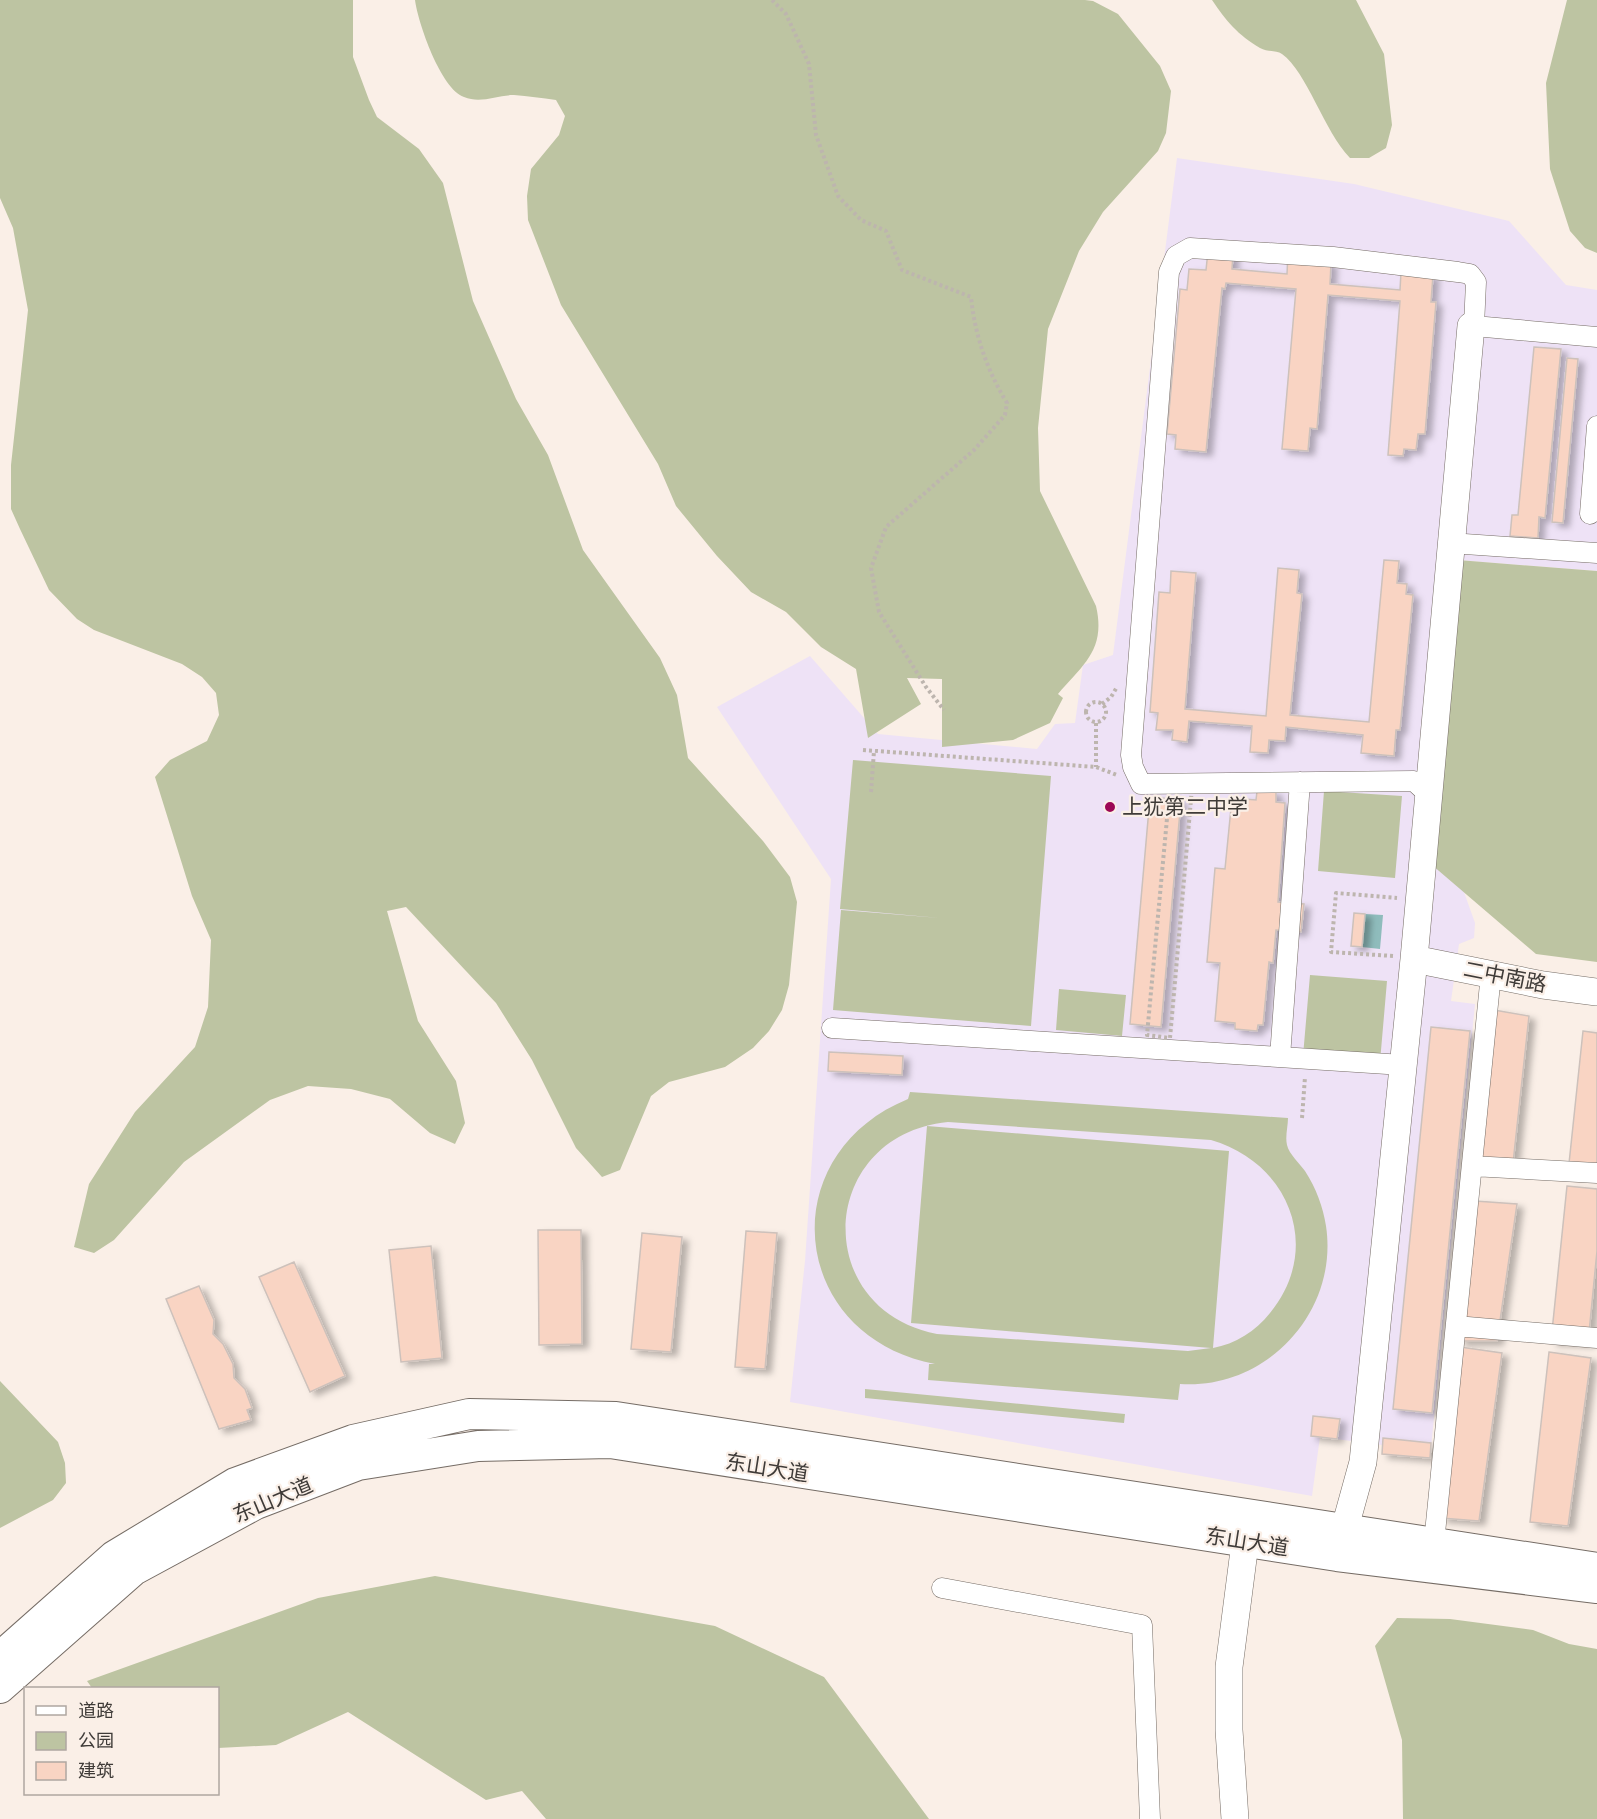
<svg xmlns="http://www.w3.org/2000/svg" width="1597" height="1819" font-family="Ubuntu,'Noto Sans SC',sans-serif">
  <defs>
    <filter id="shadow"><feDropShadow dx="6" dy="4" stdDeviation="3" flood-color="#0004"/></filter>
  </defs>
  <rect width="100%" height="100%" fill="#faefe7"/>
  <path fill="#eee2f6" d="M1177,158L1354,184L1509,221L1566,285L1597,290V571L1458,560L1432,864L1464,892L1475,923L1474,938L1459,944L1451,1001L1475,1004L1430,1458L1382,1454V1445L1320,1437L1312,1496L790,1402L805,1261L831,879L717,707L810,656L878,734L1037,749L1055,724L1075,723L1083,665L1113,655Z"/>
  <path fill="#bdc4a2" fill-rule="evenodd" d="M0,0H353V57L369,100L377,117L419,149L443,183L473,301L516,399L548,455L583,550L660,658L677,695L688,758L763,841L790,877L797,902L789,985L782,1010L769,1031L753,1048L725,1067L669,1082L651,1096L620,1170L602,1177L576,1148L532,1060L496,1003L406,907L387,911L418,1021L456,1081L465,1123L455,1144L430,1133L390,1099L351,1089L308,1086L270,1100L184,1162L114,1240L94,1253L74,1247L89,1184L135,1112L195,1047L208,1007L211,940L192,896L155,777L170,760L207,741L219,715L216,693L202,677L182,664L94,630L77,619L49,590L20,529L11,509V465L28,310L13,228L0,198Z
    M415,0H1085L1093,1L1118,14L1160,66L1171,91L1166,133L1158,151L1103,212L1079,251L1048,329L1038,428L1040,491L1096,606C1106,649 1084,664 1058,694L1063,698L1050,723L1013,740L942,747V679L907,678L921,704L868,738L856,669L821,647L786,612L751,592L717,556L676,506L658,464L561,305L528,220L527,196L531,169L559,135L565,116L556,100C542,98 528,96 514,95C497,95 481,104 464,97C441,89 418,23 415,0Z
    M1212,0H1356L1384,54L1392,125L1386,148L1369,158H1350C1324,131 1307,72 1282,54C1276,50 1267,52 1260,48C1238,35 1226,21 1212,0Z
    M1567,0H1597V253L1585,248L1570,231L1550,169L1546,83Z
    M1458,560L1597,571V962L1536,954L1432,865Z
    M853,760L1051,776L1031,1026L833,1010L841,910L940,918L840,909Z
    M1324,791L1402,796L1395,878L1318,871Z
    M1310,975L1387,981L1380,1062L1303,1056Z
    M1059,989L1126,995L1122,1036L1056,1030Z
    M910,1092L1288,1118C1288,1126 1285,1137 1287,1145C1289,1154 1300,1164 1305,1171C1316,1188 1323,1207 1326,1226C1339,1312 1266,1390 1180,1384L1178,1400L928,1380L929,1364H935C789,1336 771,1155 908,1099ZM948,1122L1211,1140C1288,1162 1324,1247 1270,1313C1256,1331 1235,1344 1213,1348L1229,1151L927,1126L911,1323L1211,1348L1188,1351L937,1334C809,1309 818,1135 948,1122Z
    M0,1381L58,1442L65,1463L66,1483L53,1500L0,1528Z
    M865,1389L1125,1414L1124,1423L865,1398Z
    M435,1576L715,1626L824,1677L929,1819H546L522,1791L486,1800L348,1712L276,1745L218,1748V1688H92L87,1681L318,1598Z
    M1397,1618L1450,1619L1533,1630L1569,1644L1597,1649V1819H1403L1402,1740L1375,1646Z"/>
  <path fill="#8fbcbc" d="M1365,914L1383,915L1380,949L1362,947Z"/>
  <path fill="#f9d4c3" stroke="#cdc1bb" stroke-width="1.5" filter="url(#shadow)" d="M1208,251L1233,253L1232,269L1287,274L1288,253L1331,263L1330,284L1400,290L1401,272L1433,275L1431,302H1436L1425,434H1418L1416,450L1404,449L1403,456L1388,455L1400,301L1328,295L1317,429L1310,428L1308,451L1282,449L1296,289L1226,283L1225,289L1222,288L1206,452L1175,449L1176,435L1167,434L1180,289L1187,290L1189,269L1206,270Z
    M1534,347L1561,349L1545,518L1539,517L1538,538L1510,536L1512,515H1518Z
    M1567,358L1578,359L1563,523L1552,522Z
    M1384,560L1399,561L1397,583L1407,584L1406,594L1413,595L1400,730H1396L1394,756L1361,753L1363,735L1286,727L1285,741L1269,740L1268,753L1250,752L1252,726L1189,721L1187,742L1172,740L1173,730H1156L1158,713L1150,712L1159,592L1170,593L1171,571L1196,573L1185,709L1266,716L1278,568L1299,570L1297,593L1302,594L1290,715L1369,722Z
    M1257,791L1276,792V802L1285,803L1278,902L1304,904L1301,932L1276,930L1273,963L1269,962L1263,1025H1258L1257,1031L1235,1029V1023L1215,1021L1220,963L1207,962L1215,868L1225,869L1232,798L1256,800Z
    M1150,797L1181,800L1161,1027L1130,1024Z
    M1354,913L1365,914L1362,947L1351,946Z
    M1494,1010L1529,1016L1513,1163L1477,1160Z
    M1431,1027L1470,1031L1432,1413L1393,1409Z
    M1583,1031L1597,1033V1175L1568,1173Z
    M829,1052L903,1056L902,1075L828,1071Z
    M1567,1186L1597,1189V1251L1588,1343L1551,1341Z
    M1475,1201L1517,1204L1497,1341H1459Z
    M538,1230H581L582,1344L539,1345Z
    M746,1231L777,1233L765,1369L735,1367Z
    M642,1233L682,1237L671,1352L631,1349Z
    M431,1246L442,1358L401,1362L389,1250Z
    M294,1262L345,1376L310,1392L259,1277Z
    M199,1286L214,1320L213,1334L223,1344L233,1364L234,1378L245,1389L252,1408L247,1410L251,1420L219,1429L166,1299Z
    M1460,1347L1502,1353L1479,1521L1441,1518Z
    M1549,1352L1591,1358L1568,1526L1530,1522Z
    M1313,1416L1340,1419L1337,1439L1311,1436Z
    M1383,1438L1431,1443L1430,1458L1382,1454Z"/>
  <g fill="none" stroke-linecap="round" stroke-linejoin="round">
    <g stroke="#756c65" stroke-width="21">
      <path id="street" d="M1590,514L1597,426
        M1450,543L1597,553
        M1429,795L1414,781L1141,784L1133,767L1131,755L1169,272L1176,256L1190,248L1333,257L1458,272L1470,274L1476,282L1474,326L1597,337
        M832,1028L1403,1065
        M1280,1057L1300,782
        M1472,1166L1597,1173
        M1456,1326L1597,1338
        M1434,1543L1491,974
        M942,1588L1142,1625L1150,1819"/>
    </g>
    <g stroke="#756c65" stroke-width="28">
      <path id="secondary" d="M1414,959L1543,985L1597,992
        M1339,1549L1363,1462L1414,959L1471,326H1474
        M1235,1819L1229,1730V1667L1248,1520"/>
    </g>
    <g stroke="#756c65" stroke-width="32">
      <path id="primary" d="M0,1657L114,1556L235,1483L353,1440L469,1414L616,1417L1597,1568
        M0,1688L134,1570L256,1504L358,1465L478,1446L610,1443L1337,1556L1597,1588"/>
    </g>
    <path stroke="#bdb5ae" stroke-width="4" stroke-dasharray="3 3" stroke-linecap="butt" d="M772,0L786,14L809,64L816,135L838,196L861,220L886,231L902,270L971,297C975,336 987,370 1007,403L1005,415L974,450L886,527L871,568L879,612L926,687L944,710
      M1086 712a10 10 0 1 1 20 0a10 10 0 1 1-20 0Z
      M1102,704L1111,697L1117,687
      M1096,723V767
      M863,750L1096,767L1117,775
      M1170,786L1192,788L1170,1038L1147,1035Z
      M871,792L874,751
      M1393,956L1331,952L1336,893L1397,898
      M1302,1118L1305,1077"/>
    <use href="#street" stroke="#fff" stroke-width="20"/>
    <use href="#secondary" stroke="#fff" stroke-width="27"/>
    <use href="#primary" stroke="#fff" stroke-width="30"/>
  </g>
  <circle fill="#9c0855" stroke="#faefe7" stroke-width="2" cx="1110" cy="807" r="6"/>
  <g text-anchor="middle" stroke-width="4.5" stroke-linejoin="round" paint-order="stroke">
    <g font-size="21" fill="#3f3b38" stroke="#faefe7" text-anchor="start">
      <text x="1122" y="814">上犹第二中学</text>
    </g>
    <g font-size="21" fill="#3f3b38" stroke="#faefe7">
      <text transform="translate(1505 977) rotate(11)" y="7">二中南路</text>
      <text transform="translate(767 1468) rotate(9)" y="7">东山大道</text>
      <text transform="translate(273 1500) rotate(-23)" y="7">东山大道</text>
      <text transform="translate(1247 1542) rotate(9)" y="7">东山大道</text>
    </g>
  </g>
  <rect x="24" y="1687" width="195" height="108" fill="#faefe7" stroke="#afa7a1" stroke-width="1.5"/>
  <rect x="36" y="1706" width="30" height="9" fill="#ffffff" stroke="#afa7a1" stroke-width="1.5"/>
  <text x="78" y="1717" font-size="18" fill="#3f3b38">道路</text>
  <rect x="36" y="1732" width="30" height="18" fill="#bdc4a2" stroke="#afa7a1" stroke-width="1.5"/>
  <text x="78" y="1747" font-size="18" fill="#3f3b38">公园</text>
  <rect x="36" y="1762" width="30" height="18" fill="#f9d4c3" stroke="#afa7a1" stroke-width="1.5"/>
  <text x="78" y="1777" font-size="18" fill="#3f3b38">建筑</text>
</svg>
